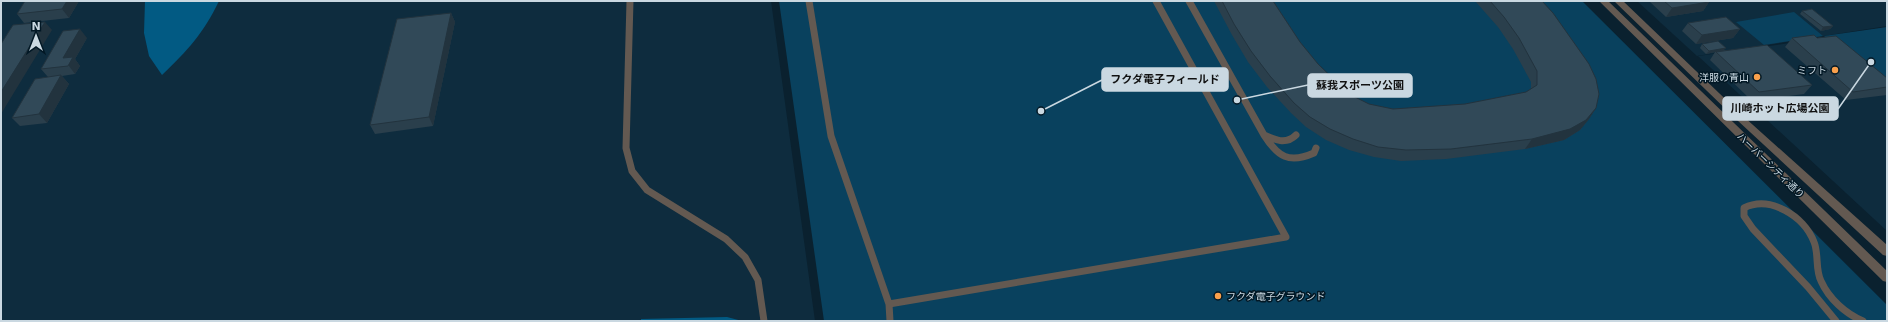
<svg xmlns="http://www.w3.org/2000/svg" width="1888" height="322" font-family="'DejaVu Sans','Noto Sans JP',sans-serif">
  <rect width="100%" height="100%" fill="#0a212f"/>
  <path fill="#0e2c3e" d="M1,1H771L815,321H1Z
    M1637,1H1887V26L1697,56Z
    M1825,38L1887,89V231L1698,56Z"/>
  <path fill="#09415e" d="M779,1H1582L1887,305V321H824Z
    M1794,12L1823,36L1764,45L1736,22Z
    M1887,27V87L1824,36Z"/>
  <path fill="#025a83" d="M145,1H219C203,34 188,50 162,75L149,56L144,33Z
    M727,317L742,321H641V319Z"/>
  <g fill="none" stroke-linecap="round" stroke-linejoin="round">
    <path stroke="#635951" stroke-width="7" d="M630,1L626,148L632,171L647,190L726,239L745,257L758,280L764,321
      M809,1L831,136L889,304L890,321
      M1189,1L1264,135C1278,157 1289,164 1314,153L1316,148
      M1264,135C1275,140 1286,145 1296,135
      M889,304L1286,237L1156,1
      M1836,321L1808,287L1753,229L1744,216V208C1770,195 1804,216 1814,242C1819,254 1815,269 1821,281C1829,299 1846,314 1863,321"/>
    <path fill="#635951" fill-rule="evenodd" d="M1599,1H1608L1887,271V282L1883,281Z
      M1614,1H1623L1743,116L1887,245V256L1883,255L1737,120Z"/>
  </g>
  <path fill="#2a3f4c" d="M25,1H79L69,18L24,23L17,14Z
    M1214,1H1273L1300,42L1318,64L1349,94L1369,104L1393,109L1465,104L1526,92L1531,89V82L1513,49L1498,27L1475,1H1542L1596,108L1589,119L1580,130L1564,140L1525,149L1446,159L1401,161L1374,157L1349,150L1326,140L1306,127L1291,113L1267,87L1248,62L1232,35Z
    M1649,1H1708L1709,2L1703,11L1666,17Z
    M1802,11L1833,26L1830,29L1821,31L1800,14Z
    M451,13L455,22L433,126L375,134L370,125Z
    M1688,23L1740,29L1733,38L1696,44L1682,31Z
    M87,38L75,59L80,66L75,74L62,76L69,84L47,123L20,126L12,118L48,77L41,69Z
    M1792,38H1817L1887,78V95L1846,100L1785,47Z
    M1702,44L1724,50L1812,85L1804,94L1752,101L1710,60L1715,52L1706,54L1700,48Z"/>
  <path fill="#22333e" d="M67,1H79L69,18L62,9Z
    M1709,2L1703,11L1666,17L1672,8Z
    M451,13L455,22L433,126L429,117Z
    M45,22L52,30L1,114V92Z
    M1833,26L1830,29L1821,31L1823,27Z
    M80,29L87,38L75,59L80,66L75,74L63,58Z
    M1740,29L1733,38L1696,44L1702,35Z
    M1726,48L1723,51L1716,52H1715L1706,54L1709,51Z
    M61,75L69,84L47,123L39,114Z
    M1596,108L1589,119L1580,130L1564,140L1525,149L1532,139Z"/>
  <path fill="#314958" stroke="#22333e" d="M25,1H67L62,9L17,14Z
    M1222,1H1273L1300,42L1318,64L1349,94L1369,104L1393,109L1465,104L1526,92L1537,85V71L1519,38L1504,17L1490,1H1542L1553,13L1589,64L1596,79L1599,94L1596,108L1586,120L1570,129L1532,139L1451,149L1406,150L1378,147L1353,139L1330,129L1310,117L1294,103L1270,76L1251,51L1234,24Z
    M1664,1H1708L1709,2L1672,8Z
    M1812,9L1833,26L1823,27L1802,11Z
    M451,13L429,117L370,125L397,19Z
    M1726,17L1740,29L1702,35L1688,23Z
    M45,22L1,92V44L13,25Z
    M80,29L63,58L73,57L68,66L41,69L63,31Z
    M1814,35L1817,38L1836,36L1887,78V87L1853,92L1792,38Z
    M1718,41L1726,48L1709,51L1702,44Z
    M1767,45L1812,85L1759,92L1716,52Z
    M61,75L39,114L12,118L35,79Z"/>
  <g fill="#f9a04c" stroke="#021825" stroke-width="1.5">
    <circle cx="1835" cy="70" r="4"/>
    <circle cx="1757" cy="77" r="4"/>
    <circle cx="1218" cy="296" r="4"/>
  </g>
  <g text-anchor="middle" stroke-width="3" stroke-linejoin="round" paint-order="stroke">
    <g font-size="10" fill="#cad8e1" stroke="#021825" text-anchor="end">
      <text x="1827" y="74">ミフト</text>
      <text x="1749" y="81">洋服の青山</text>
      <text x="1226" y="300" text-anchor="start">フクダ電子グラウンド</text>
    </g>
    <g font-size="10" fill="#cad8e1" stroke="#021825">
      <text transform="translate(1771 165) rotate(44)" y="4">ハーバーシティ通り</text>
    </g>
  </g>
  <path fill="none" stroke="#cad8e1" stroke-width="1.5" d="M1041 111L1102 80M1237 100L1308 85M1871 62L1838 109"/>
  <g fill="#cad8e1" stroke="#021825" stroke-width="1.5">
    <circle cx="1041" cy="111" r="4"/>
    <circle cx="1237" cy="100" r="4"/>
    <circle cx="1871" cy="62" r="4"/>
  </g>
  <g fill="#cad8e1" stroke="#cad8e1" stroke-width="1.5">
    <rect x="1102" y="68" width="126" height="23" rx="4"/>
    <rect x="1308" y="74" width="104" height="23" rx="4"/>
    <rect x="1723" y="97" width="115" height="23" rx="4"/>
  </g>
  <g font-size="11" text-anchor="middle" font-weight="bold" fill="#111">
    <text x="1165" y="83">フクダ電子フィールド</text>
    <text x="1360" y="89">蘇我スポーツ公園</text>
    <text x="1780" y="112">川崎ホット広場公園</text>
  </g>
  <rect width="1888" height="322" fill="none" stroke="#cad8e1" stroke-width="4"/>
  <g transform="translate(36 36)" stroke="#021825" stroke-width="3" paint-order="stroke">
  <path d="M0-3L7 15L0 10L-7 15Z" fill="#cad8e1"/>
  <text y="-6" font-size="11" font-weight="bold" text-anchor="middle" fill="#cad8e1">N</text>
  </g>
</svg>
